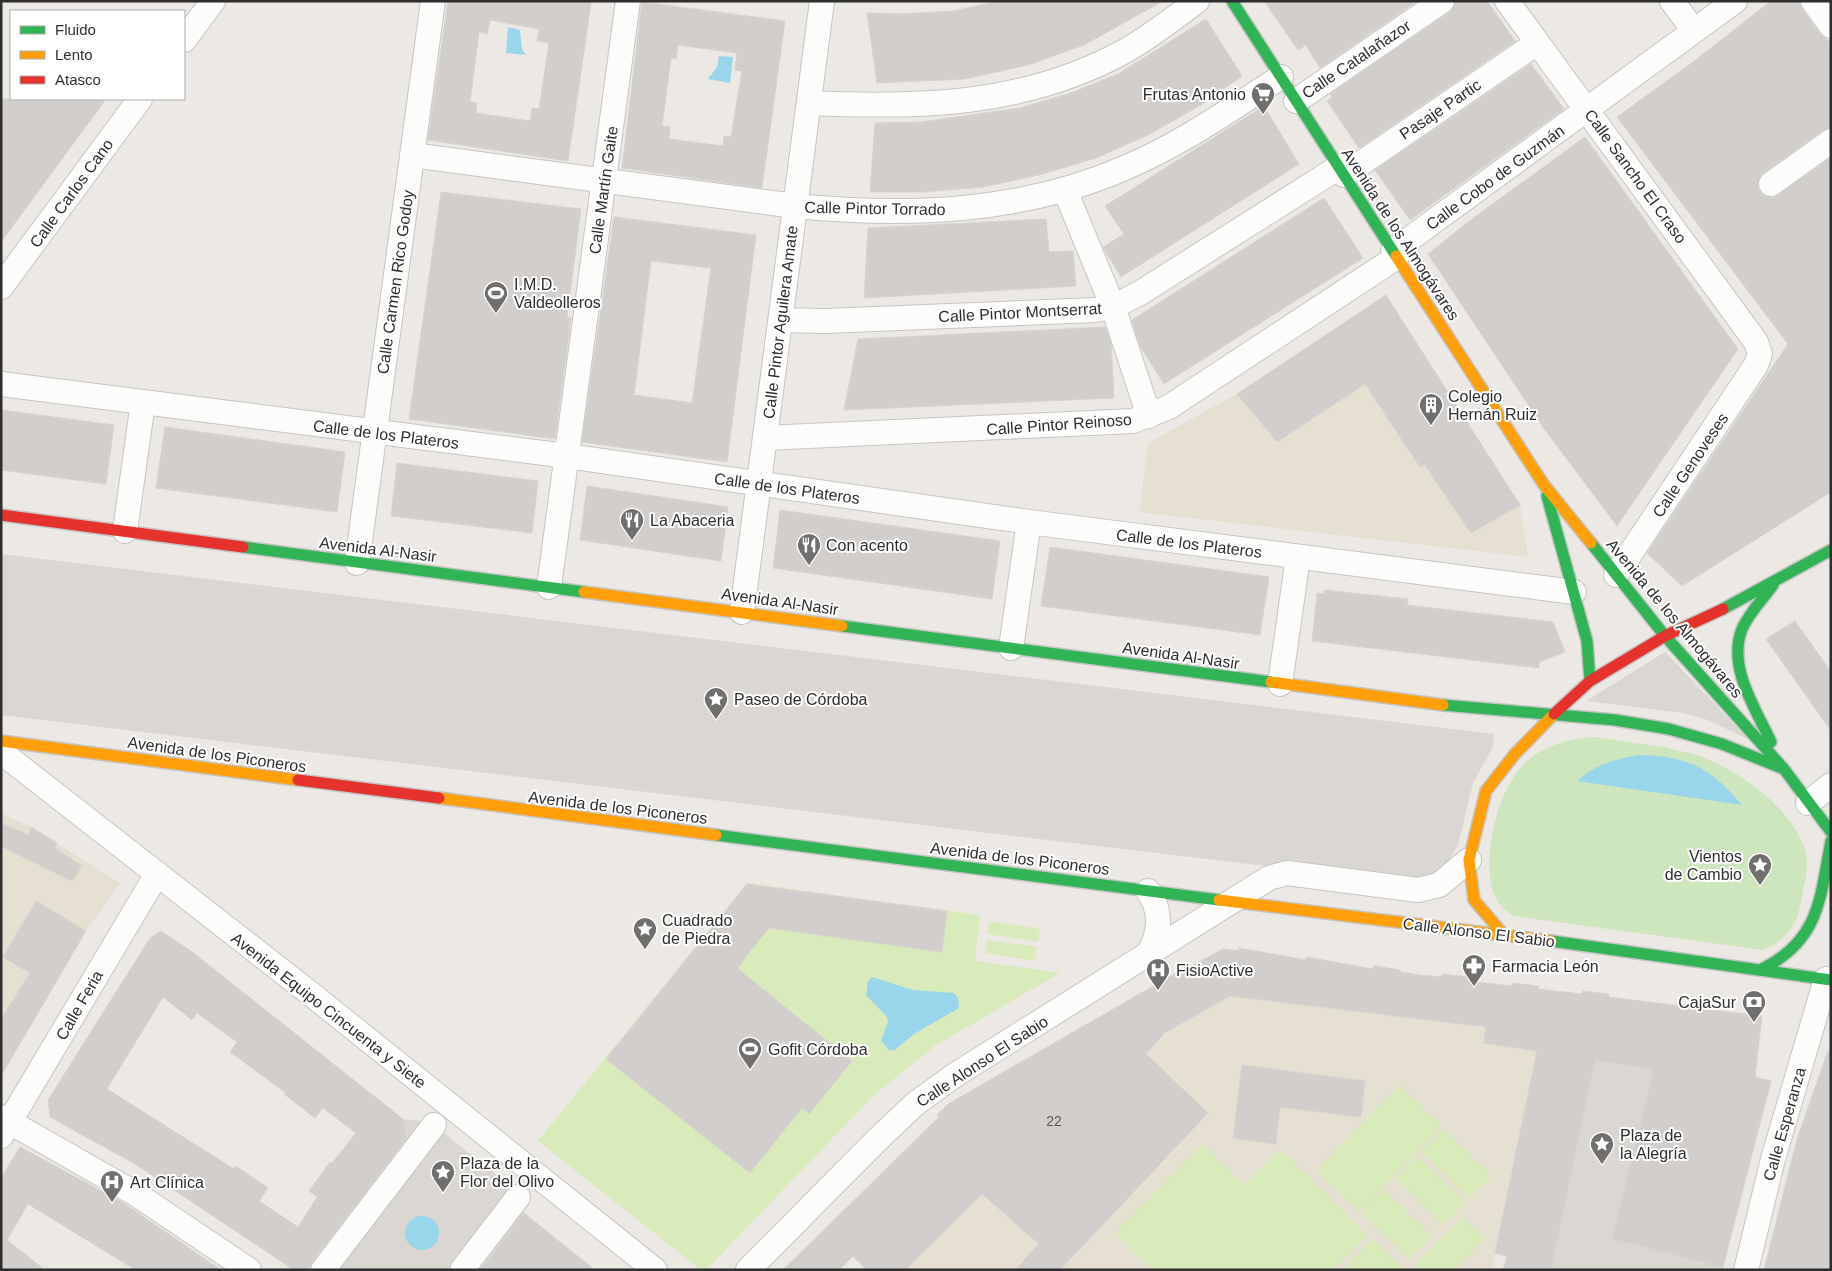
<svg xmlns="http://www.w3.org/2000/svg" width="1832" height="1271" font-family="Helvetica,sans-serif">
  <rect width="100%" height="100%" fill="#ece8e4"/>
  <path fill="#e6e0d3" d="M1386,295L1520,505L1528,557L1139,512L1148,443L1237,394Z
    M1,813L31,827L120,883L86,931L4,1072L1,1070Z
    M1230,996L1486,1027L1484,1043L1537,1051L1492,1270H905L982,1194L1036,1168L1169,1031Z"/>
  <path fill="#cee6be" d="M1595,737C1626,742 1658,745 1689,753C1731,764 1792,806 1805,850C1809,862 1806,879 1803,891C1799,920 1792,938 1763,950L1513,916C1506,910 1499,905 1495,897C1480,861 1497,789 1525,763C1544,745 1569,739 1595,737Z"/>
  <path fill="#d9eabb" d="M747,883L980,915L975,961L1060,973L936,1045L873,1096L706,1270H701L538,1141Z
    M989,921L1040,929L1038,942L987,934Z
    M987,940L1037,947L1035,961L985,953Z
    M1399,1085L1442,1126L1359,1212L1316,1171Z
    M1443,1129L1492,1176L1469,1199L1421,1152Z
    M1202,1144L1244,1185L1280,1149L1367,1235L1333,1270H1152L1115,1233Z
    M1417,1156L1466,1202L1443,1225L1395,1178Z
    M1383,1189L1432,1236L1409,1259L1361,1212Z
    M1462,1217L1485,1239L1455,1270H1420L1415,1264Z
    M1373,1239L1405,1270H1343Z"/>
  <path fill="#dad6d2" d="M1,554L1494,734L1493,747L1473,783L1458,845L1445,867L1432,879L1408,883L1,715Z
    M1665,652L1748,739L1708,720L1683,713L1586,701Z
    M1657,1057L1612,1239L1723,1267V1270H1551L1595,1060Z
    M403,1119L429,1122L434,1125L514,1189L524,1213L479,1270H295L314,1269L406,1145Z"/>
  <path fill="#99d6ec" d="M508,27L520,30L522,49L526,55L506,53Z
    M719,56L733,57L730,83L708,79L717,67Z
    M1639,755C1688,756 1711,768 1742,805L1577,781C1596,764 1615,759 1639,755Z
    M872,977L913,990L954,993L958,998L959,1008L914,1034L895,1050H889L881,1041L888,1022L887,1017L866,995L868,981Z
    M405 1233a17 17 0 1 1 34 0a17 17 0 1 1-34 0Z"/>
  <path fill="#d1cecb" stroke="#d7d4d0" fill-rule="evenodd" d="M448,1H579L591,3L568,161L428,140ZM490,20L539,29L537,41L549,43L539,109L532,108L530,121L476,113L477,103L470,102L479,32L487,34Z
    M999,1H1163L1084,45L1028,65L965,79L877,83L867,13L901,14L953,11Z
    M1264,1H1417L1320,68L1306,45L1298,50Z
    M1456,1H1487L1515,41L1359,148L1327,101L1332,97L1330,94L1450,12Z
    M1771,1H1799L1802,9L1820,34L1831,43V127L1823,130L1763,173L1757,185L1760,192L1765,196L1773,198L1831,158V492L1682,586L1647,553L1788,344L1617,117L1693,62Z
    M642,2L785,21L762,188L622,168ZM678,45L737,53L735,70L742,71L731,137L724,136L723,146L669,139L670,127L662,126L671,58L676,59Z
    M1206,19L1242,76L1201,105L1148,135L1096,158L1039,175L983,187L924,192H870L875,123L921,122L1020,108L1071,93L1118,74Z
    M1531,64L1564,109L1410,220L1375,170Z
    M1,99H106L1,242Z
    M1264,106L1299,164L1121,277L1103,247L1124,234L1105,206Z
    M1585,137L1738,349L1617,526L1545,430L1428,254L1476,216Z
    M441,192L581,209L567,317L571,318L555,439L409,419Z
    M1324,198L1363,258L1164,384L1140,346L1132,320Z
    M614,217L756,235L727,462L582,442ZM651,261L711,268L692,403L634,395Z
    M1046,219L1049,252L1073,251L1076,286L864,298L868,228Z
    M1386,295L1520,505L1471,533L1424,464L1420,467L1365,384L1277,442L1237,394Z
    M1105,327L1111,343L1114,398L844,410L858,339Z
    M1,410L114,425L106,484L1,470Z
    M165,427L345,452L337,512L156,488Z
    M397,463L538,481L532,533L391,516Z
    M587,486L728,507L721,561L580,540Z
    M780,510L1000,541L992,599L773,568Z
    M1050,547L1269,577L1260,635L1041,606Z
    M1324,590L1408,599L1407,605L1553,622L1565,652L1539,662V668L1312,641L1317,593L1324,594Z
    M1795,621L1831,672V731L1766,639Z
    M1,823L29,835L31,827L57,843L55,848L82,866L72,881L1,846Z
    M747,884L947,911L942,952L769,928L746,956L738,969L852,1061L809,1114L802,1108L750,1173L606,1059Z
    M36,901L86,931L1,1076V1019L30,973L3,957Z
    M161,931L191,951L403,1119L406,1139L312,1262L309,1269L294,1270L135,1164L50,1117L48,1100L150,938ZM163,997L192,1020L197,1013L237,1042L230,1052L286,1093L284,1094L315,1118L323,1108L356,1133L332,1163L330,1162L309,1191L317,1197L298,1227L259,1201L268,1188L236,1166L234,1169L107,1089Z
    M1239,948L1306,960V957L1373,969L1374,966L1401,970L1400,972L1420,975L1442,977V974L1468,977V981L1512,986V983L1539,986L1538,989L1582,994L1583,991L1609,994V997L1762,1016L1755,1077L1771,1081L1723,1267L1612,1239L1654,1069L1595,1060L1551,1270H1503L1507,1256L1495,1253L1537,1051L1484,1043L1486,1027L1230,996L1165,1033L1146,1054L1208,1113L1060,1270H1015L1039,1244L982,1194L905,1270H867L853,1256L839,1270H783L939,1117L937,1115L948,1104L1188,966L1189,967L1223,949L1239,951Z
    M1828,1051L1831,1052V1270H1764L1797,1139Z
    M1242,1065L1365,1081L1361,1117L1280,1107L1276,1144L1233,1138Z
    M20,1147L122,1202L221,1270H136L28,1204L7,1240L45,1270H1V1178Z
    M524,1213L565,1246L595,1270H480Z"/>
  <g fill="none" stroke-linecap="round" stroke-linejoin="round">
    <g stroke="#c5c4c5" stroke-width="26">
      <path id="street" d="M1507,1L1756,342L1760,354L1756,365L1616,575
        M1672,1L1694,31
        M1813,1L1831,26
        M184,40L213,1
        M1296,101L1442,1
        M809,103C919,108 1025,106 1125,51C1150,37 1173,19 1197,1
        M412,155L795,206C908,217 1022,213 1127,167C1181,144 1231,109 1281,77
        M1344,175L1537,43
        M1771,184L1831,141
        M1065,190L1113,307L1149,416
        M1393,251L1735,1
        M1,287L140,99
        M781,320L825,321L1095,310L1113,307L1140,293L1339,167
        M1,384L567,456L1029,522L1574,592
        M765,438L1133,421L1169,407L1397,257
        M125,531L143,402
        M357,563L433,1
        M549,587L628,1
        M742,612L822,1
        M1011,648L1029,522
        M1280,684L1298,557
        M1,752L311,994L655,1270
        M1808,803L1831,785
        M1147,956C1160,935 1163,912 1148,891
        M1,1117L136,1194L249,1270
        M1,1136L157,874
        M323,1270L434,1125
        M462,1270L518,1197
        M748,1270L878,1139L915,1104L955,1075L1269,878L1287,873L1418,890L1439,885L1469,860
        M1746,1270L1773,1159L1826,979"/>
    </g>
    <g stroke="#c5c4c5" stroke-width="14">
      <path id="fast" d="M1232,1L1396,256
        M1547,496L1587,641L1590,681
        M1591,543L1665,636L1784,769
        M243,547L584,592
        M1723,609L1831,550
        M842,626L1271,682
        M1443,705L1615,720L1669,729L1722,744L1784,769L1831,832
        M1771,742C1756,709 1727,667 1742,629C1749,613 1763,599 1773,585
        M716,835L1219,900
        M1551,941L1831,980
        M1762,969C1820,940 1820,898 1831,841"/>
    </g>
    <g stroke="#c5c4c5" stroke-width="14">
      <path id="slow" d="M1396,256L1544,485L1591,543
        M584,592L842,626
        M1271,682L1443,705
        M1,741L298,780
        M439,798L716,835
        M1219,900L1551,941
        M1503,934L1474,900L1469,860L1486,791L1514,755L1554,714"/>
    </g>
    <g stroke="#c5c4c5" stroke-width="14">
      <path id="jam" d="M1,515L243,547
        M1554,714L1590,681L1665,636L1723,609
        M298,780L439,798"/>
    </g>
    <use href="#street" stroke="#fcfcfb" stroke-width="24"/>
    <use href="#fast" stroke="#30b455" stroke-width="11"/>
    <use href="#slow" stroke="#ff9f0a" stroke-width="11"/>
    <use href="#jam" stroke="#e5322d" stroke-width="11"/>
  </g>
  <defs>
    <g id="supermarket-pin" transform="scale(1.25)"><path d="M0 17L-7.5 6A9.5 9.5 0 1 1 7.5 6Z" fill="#706f6e" stroke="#fff"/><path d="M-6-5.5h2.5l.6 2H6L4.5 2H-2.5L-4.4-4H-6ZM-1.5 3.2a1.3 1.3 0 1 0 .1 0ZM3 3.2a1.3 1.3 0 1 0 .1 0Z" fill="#fff"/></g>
    <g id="stadium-pin" transform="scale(1.25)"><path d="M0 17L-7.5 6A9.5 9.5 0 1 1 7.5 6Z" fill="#706f6e" stroke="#fff"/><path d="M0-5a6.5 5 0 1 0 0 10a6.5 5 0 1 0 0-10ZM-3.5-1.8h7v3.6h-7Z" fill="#fff"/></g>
    <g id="building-pin" transform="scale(1.25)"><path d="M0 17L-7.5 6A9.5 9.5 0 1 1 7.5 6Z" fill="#706f6e" stroke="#fff"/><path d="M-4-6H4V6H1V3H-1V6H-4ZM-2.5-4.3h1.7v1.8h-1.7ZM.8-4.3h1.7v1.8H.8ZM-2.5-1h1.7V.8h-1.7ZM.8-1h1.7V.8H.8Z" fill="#fff"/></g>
    <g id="restaurant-pin" transform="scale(1.25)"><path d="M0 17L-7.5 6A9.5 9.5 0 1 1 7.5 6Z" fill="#706f6e" stroke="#fff"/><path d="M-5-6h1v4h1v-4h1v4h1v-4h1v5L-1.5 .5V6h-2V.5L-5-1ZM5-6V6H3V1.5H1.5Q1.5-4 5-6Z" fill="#fff"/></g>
    <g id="sight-pin" transform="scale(1.25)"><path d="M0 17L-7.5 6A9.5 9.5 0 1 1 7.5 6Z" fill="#706f6e" stroke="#fff"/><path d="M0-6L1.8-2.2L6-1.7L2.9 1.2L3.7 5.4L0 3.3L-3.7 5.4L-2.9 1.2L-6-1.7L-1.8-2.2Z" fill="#fff"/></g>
    <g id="pharmacy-pin" transform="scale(1.25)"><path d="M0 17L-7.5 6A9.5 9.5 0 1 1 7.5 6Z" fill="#706f6e" stroke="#fff"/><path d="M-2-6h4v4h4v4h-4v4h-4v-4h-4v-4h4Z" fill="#fff"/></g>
    <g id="hospital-pin" transform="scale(1.25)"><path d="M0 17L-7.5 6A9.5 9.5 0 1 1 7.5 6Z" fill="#706f6e" stroke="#fff"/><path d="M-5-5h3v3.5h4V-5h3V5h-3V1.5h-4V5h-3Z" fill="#fff"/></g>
    <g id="bank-pin" transform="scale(1.25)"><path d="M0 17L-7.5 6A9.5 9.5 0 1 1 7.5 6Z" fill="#706f6e" stroke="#fff"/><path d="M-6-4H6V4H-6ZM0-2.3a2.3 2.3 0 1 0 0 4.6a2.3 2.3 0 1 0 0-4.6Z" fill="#fff"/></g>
  </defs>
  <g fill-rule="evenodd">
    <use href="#supermarket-pin" x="1263" y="94"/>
    <use href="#stadium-pin" x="496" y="293"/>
    <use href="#building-pin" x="1431" y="405"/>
    <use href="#restaurant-pin" x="632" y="520"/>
    <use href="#restaurant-pin" x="809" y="545"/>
    <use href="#sight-pin" x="716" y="699"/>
    <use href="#sight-pin" x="1760" y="865"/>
    <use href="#sight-pin" x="645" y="929"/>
    <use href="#pharmacy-pin" x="1474" y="966"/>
    <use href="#hospital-pin" x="1158" y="970"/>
    <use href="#bank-pin" x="1754" y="1002"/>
    <use href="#stadium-pin" x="750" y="1049"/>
    <use href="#sight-pin" x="1602" y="1144"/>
    <use href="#sight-pin" x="443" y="1172"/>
    <use href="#hospital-pin" x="112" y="1182"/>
  </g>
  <g text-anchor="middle" stroke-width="4" stroke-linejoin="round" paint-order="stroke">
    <g font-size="14" fill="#585857">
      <text x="1054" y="1126">22</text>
    </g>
    <g font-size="16" fill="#2e2e2e" stroke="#fff">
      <text transform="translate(1356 59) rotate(-34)" y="6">Calle Catalañazor</text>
      <text transform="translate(1440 109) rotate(-34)" y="6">Pasaje Partic</text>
      <text transform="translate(1636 176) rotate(54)" y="6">Calle Sancho El Craso</text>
      <text transform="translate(1495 177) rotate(-36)" y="6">Calle Cobo de Guzmán</text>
      <text transform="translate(603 190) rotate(-82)" y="6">Calle Martín Gaite</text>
      <text transform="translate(71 193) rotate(-54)" y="6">Calle Carlos Cano</text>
      <text transform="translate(875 208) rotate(1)" y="6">Calle Pintor Torrado</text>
      <text transform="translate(1401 234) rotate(57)" y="6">Avenida de los Almogávares</text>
      <text transform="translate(395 282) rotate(-82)" y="6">Calle Carmen Rico Godoy</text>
      <text transform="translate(1020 312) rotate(-3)" y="6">Calle Pintor Montserrat</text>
      <text transform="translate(780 322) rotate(-83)" y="6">Calle Pintor Aguilera Amate</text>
      <text transform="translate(1059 424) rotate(-4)" y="6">Calle Pintor Reinoso</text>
      <text transform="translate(386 434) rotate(7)" y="6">Calle de los Plateros</text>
      <text transform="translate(1690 465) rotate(-56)" y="6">Calle Genoveses</text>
      <text transform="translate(787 488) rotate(8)" y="6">Calle de los Plateros</text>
      <text transform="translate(1189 543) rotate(7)" y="6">Calle de los Plateros</text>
      <text transform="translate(378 549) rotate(7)" y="6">Avenida Al-Nasir</text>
      <text transform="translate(780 601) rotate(8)" y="6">Avenida Al-Nasir</text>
      <text transform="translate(1675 618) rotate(50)" y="6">Avenida de los Almogávares</text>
      <text transform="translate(1181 655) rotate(8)" y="6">Avenida Al-Nasir</text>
      <text transform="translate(217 754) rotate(8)" y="6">Avenida de los Piconeros</text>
      <text transform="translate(618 807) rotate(7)" y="6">Avenida de los Piconeros</text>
      <text transform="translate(1020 858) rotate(7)" y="6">Avenida de los Piconeros</text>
      <text transform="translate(1479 932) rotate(7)" y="6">Calle Alonso El Sabio</text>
      <text transform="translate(79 1005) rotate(-60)" y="6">Calle Feria</text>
      <text transform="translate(329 1010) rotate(38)" y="6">Avenida Equipo Cincuenta y Siete</text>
      <text transform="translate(982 1061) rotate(-33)" y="6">Calle Alonso El Sabio</text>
      <text transform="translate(1784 1124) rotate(-74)" y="6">Calle Esperanza</text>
    </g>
    <g font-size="16" fill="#2e2e2e" stroke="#fff" text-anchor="start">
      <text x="1246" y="100" text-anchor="end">Frutas Antonio</text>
      <text x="514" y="290">I.M.D.<tspan x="514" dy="18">Valdeolleros</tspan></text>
      <text x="1448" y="402">Colegio<tspan x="1448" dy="18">Hernán Ruiz</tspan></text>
      <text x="650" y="526">La Abaceria</text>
      <text x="826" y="551">Con acento</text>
      <text x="734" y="705">Paseo de Córdoba</text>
      <text x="1742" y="862" text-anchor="end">Vientos<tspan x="1742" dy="18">de Cambio</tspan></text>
      <text x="662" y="926">Cuadrado<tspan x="662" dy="18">de Piedra</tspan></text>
      <text x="1492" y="972">Farmacia León</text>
      <text x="1176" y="976">FisioActive</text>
      <text x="1736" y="1008" text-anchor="end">CajaSur</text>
      <text x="768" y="1055">Gofit Córdoba</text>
      <text x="1620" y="1141">Plaza de<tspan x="1620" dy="18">la Alegría</tspan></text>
      <text x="460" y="1169">Plaza de la<tspan x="460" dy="18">Flor del Olivo</tspan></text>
      <text x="130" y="1188">Art Clínica</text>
    </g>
  </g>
  <rect width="1832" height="1271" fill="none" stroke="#2e2e2e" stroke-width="5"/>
  <rect x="10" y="10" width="175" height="90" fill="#ffffff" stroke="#ababab"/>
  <rect x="20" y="26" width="25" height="8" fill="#30b455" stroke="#ababab"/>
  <text x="55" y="35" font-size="15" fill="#2e2e2e">Fluido</text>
  <rect x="20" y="51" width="25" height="8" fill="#ff9f0a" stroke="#ababab"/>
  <text x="55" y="60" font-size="15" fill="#2e2e2e">Lento</text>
  <rect x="20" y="76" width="25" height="8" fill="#e5322d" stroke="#ababab"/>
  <text x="55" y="85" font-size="15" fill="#2e2e2e">Atasco</text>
</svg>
